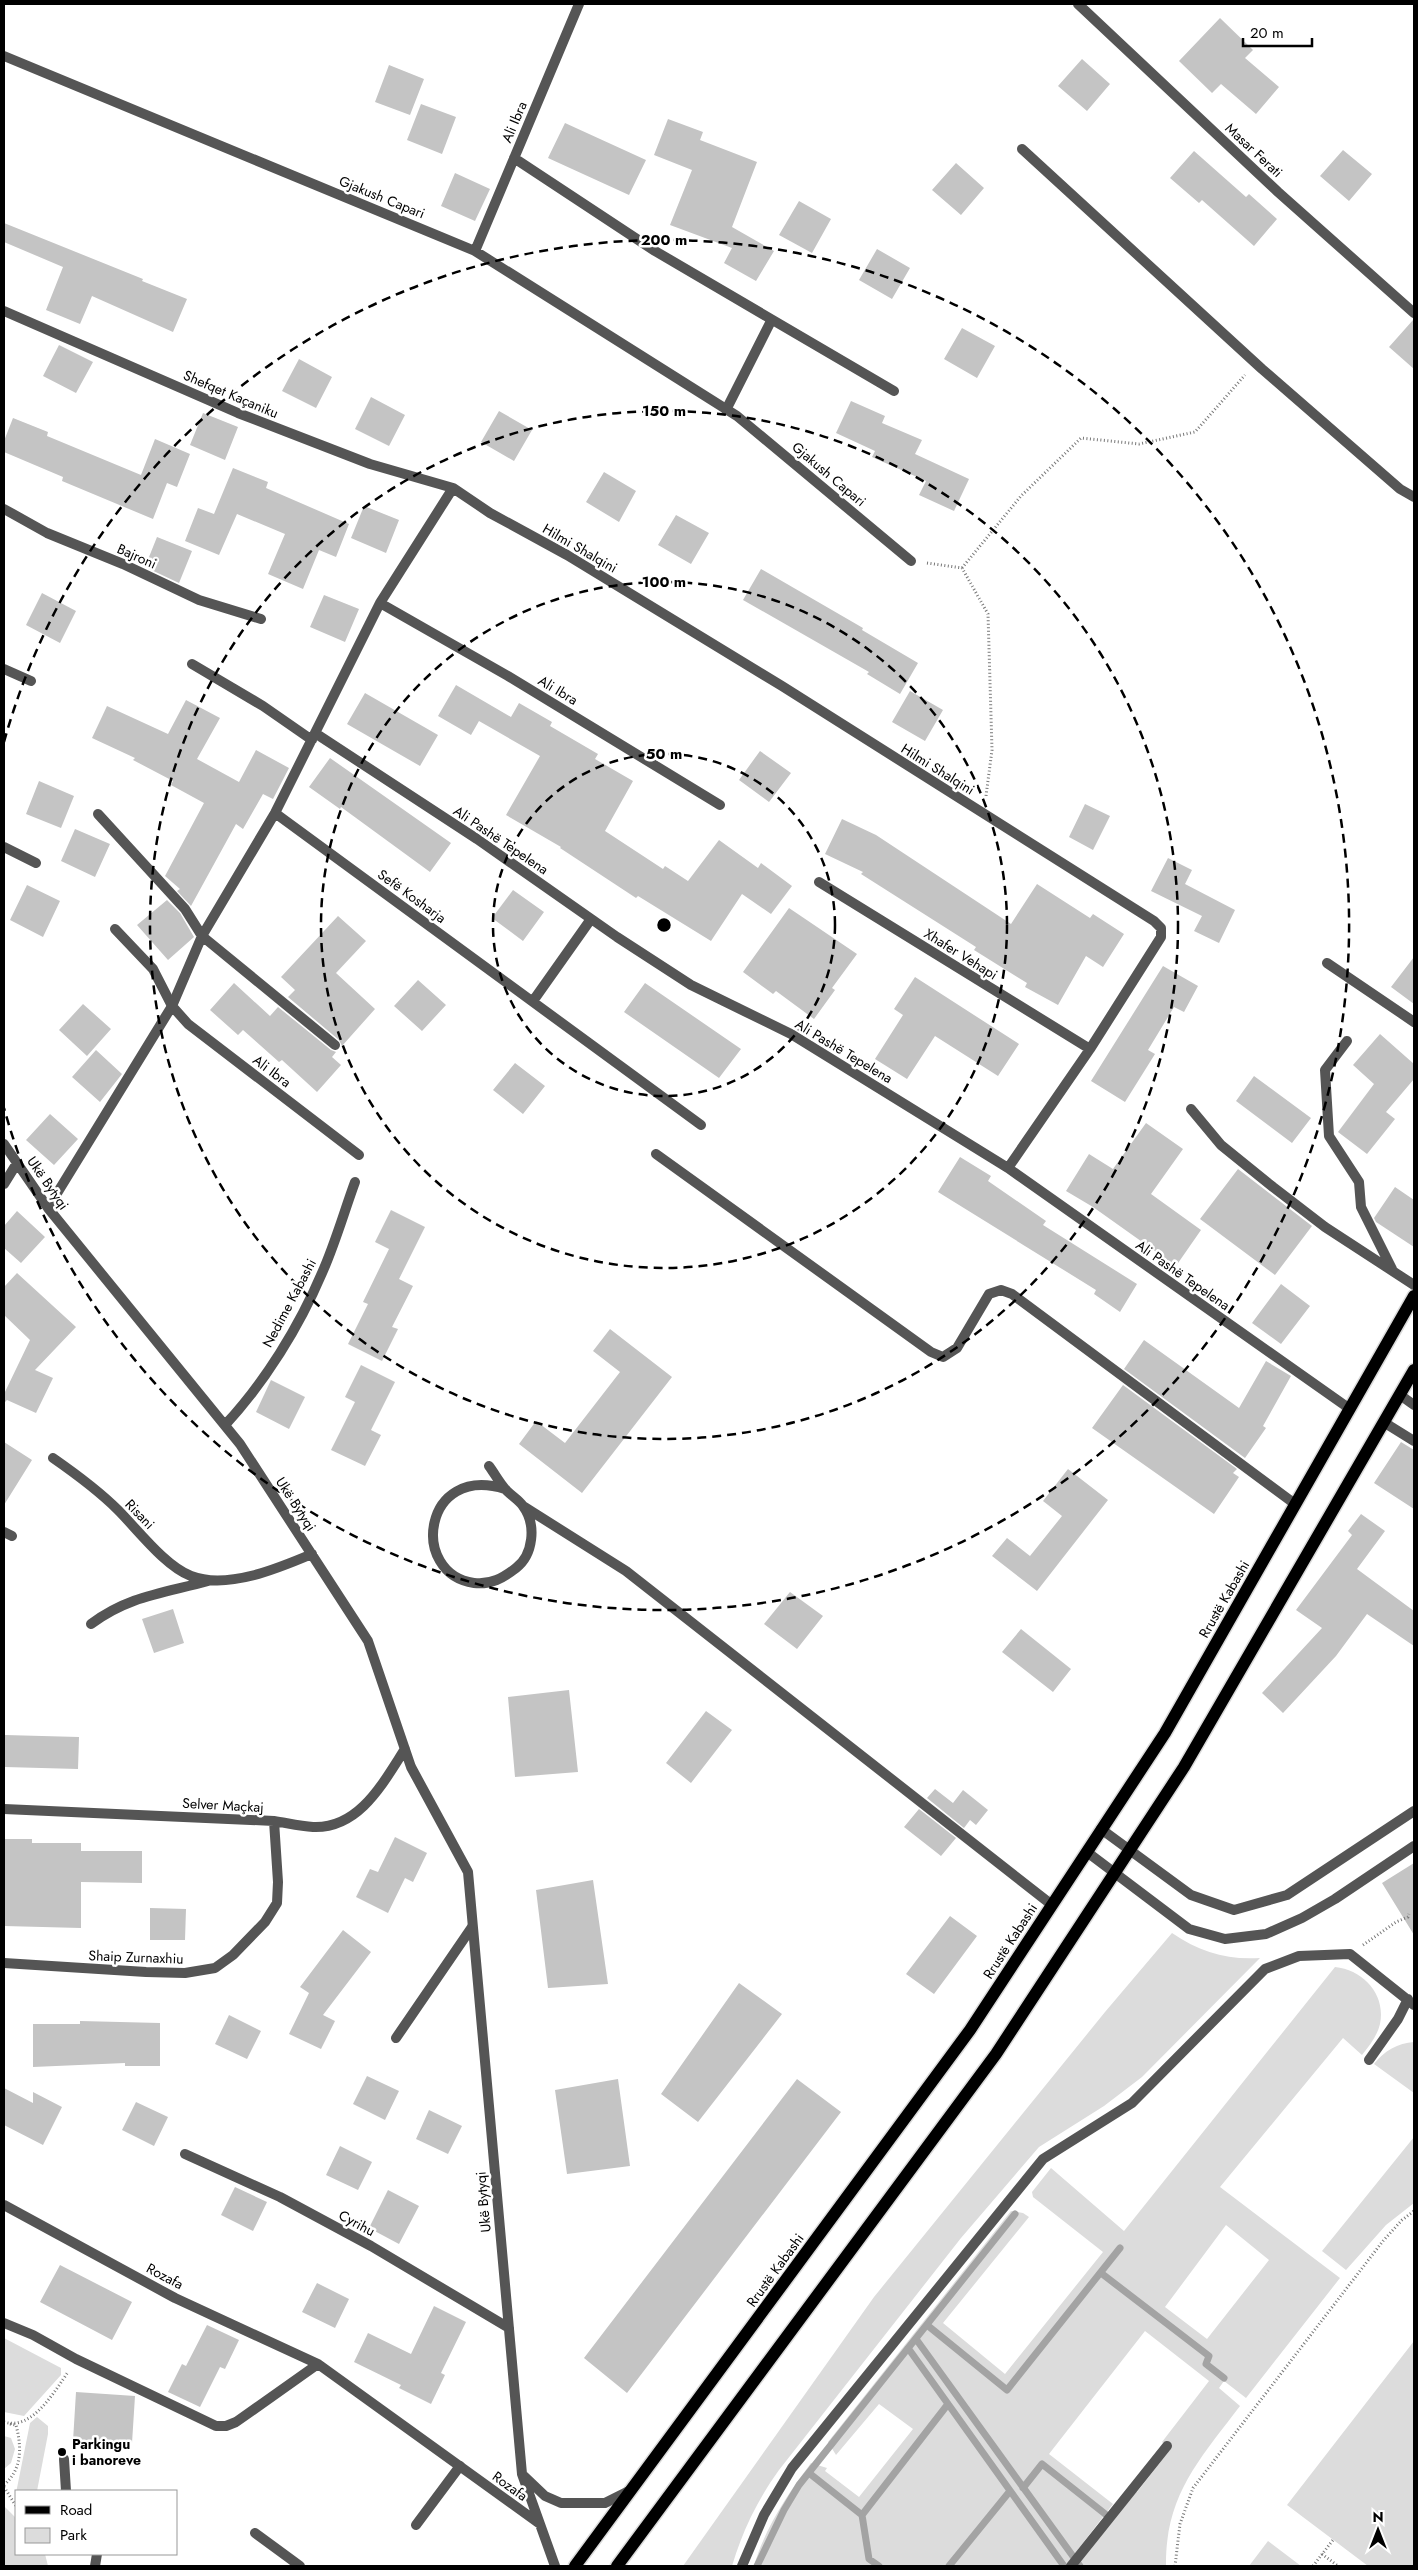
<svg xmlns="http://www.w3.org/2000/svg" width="1418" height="2570" font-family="Jost,sans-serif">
  <rect width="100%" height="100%" fill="#fff"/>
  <path fill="#dcdcdc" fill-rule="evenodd" d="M1172,1933C1200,1952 1226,1960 1260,1958L1142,2077L1104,2106L1039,2147L961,2238L779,2470C758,2499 742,2532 732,2566H683L874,2297L1105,2012Z
    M1335,1967C1364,1970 1386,1995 1380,2024C1377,2036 1370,2045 1362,2055L1343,2038L1220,2187L1340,2278L1246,2398L1224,2381L1219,2388L1240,2406C1200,2459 1165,2495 1166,2566H1076L1131,2490L1137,2492L1170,2450L1162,2442L1209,2381L1145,2331L1049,2454L1113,2504L1065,2566H754C765,2528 787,2495 811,2463L827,2468L825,2471L859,2497L913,2429L879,2404L836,2455L828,2442L1011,2211L1023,2213L1029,2217L943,2323L1005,2374L1103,2252L1033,2197L1032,2192L1051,2168L1124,2231ZM1226,2225L1269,2260L1207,2339L1165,2307Z
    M1414,2042V2093L1374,2064C1384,2051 1398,2043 1414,2042Z
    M1414,2137V2203L1386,2225L1346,2270L1322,2251Z
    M4,2338L61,2368V2375L24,2416L4,2412Z
    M1414,2341V2566H1368L1287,2505Z
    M37,2417L48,2426V2434L37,2491H16V2499L15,2498L30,2423Z
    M4,2436L11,2438L15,2449L11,2463L4,2469Z
    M4,2506L16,2518V2554H45L48,2566H4Z
    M1268,2541L1301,2566H1249Z"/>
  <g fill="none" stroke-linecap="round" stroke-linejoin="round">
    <path stroke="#a3a3a3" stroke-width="7" d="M1101,2273L1209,2356L1206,2364L1224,2378
      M927,2325L1007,2390L1120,2248
      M916,2339L1080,2566
      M908,2348L1064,2566
      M809,2473L862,2515L869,2559L879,2566
      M1023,2488L1042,2464L1109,2517
      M862,2515L948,2404
      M757,2566L784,2510L799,2485L1015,2214
      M949,2566L1010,2491"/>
  </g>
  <path fill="#c4c4c4" d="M1220,18L1253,50L1245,58L1279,87L1256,114L1221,84L1212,93L1179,61Z
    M1082,59L1110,84L1087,111L1058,86Z
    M389,65L424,79L410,115L375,102Z
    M421,104L456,117L442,154L407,140Z
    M668,119L703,132L700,140L757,162L732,227L774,251L756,281L724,263L732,248L670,225L692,170L654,155Z
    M565,123L646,160L629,195L548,158Z
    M1343,150L1372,174L1349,201L1320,176Z
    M1194,151L1246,197L1249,194L1277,219L1254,246L1202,200L1199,203L1170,178Z
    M956,163L984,188L961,215L932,190Z
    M455,173L490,189L475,221L441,206Z
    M799,201L831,219L812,253L779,235Z
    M4,223L143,279L142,281L187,299L173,332L92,296L80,324L46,310L63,267L4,242Z
    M877,249L910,268L892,299L859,280Z
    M1413,320H1414V369L1389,347Z
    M962,328L995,346L977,378L944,359Z
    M59,345L93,362L76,393L43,376Z
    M299,359L332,377L316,408L282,391Z
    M371,397L405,415L389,446L355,429Z
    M851,401L885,416L882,423L922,440L915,454L969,479L954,511L919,495L926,481L872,457L875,451L836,433Z
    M499,411L532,430L514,461L481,442Z
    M203,413L238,427L225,460L190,445Z
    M13,418L48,432L47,436L141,475L155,439L190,454L177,487L167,483L153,519L62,481L63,477L4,452V441Z
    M233,468L268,482L266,488L349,524L336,557L319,550L303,589L268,574L285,534L237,514L219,555L185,541L198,508L214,514Z
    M604,472L636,491L619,522L586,502Z
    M364,506L399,520L386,553L351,538Z
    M676,515L709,533L691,564L658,545Z
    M157,537L192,551L179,583L145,567Z
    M761,569L863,628L862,630L918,663L900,694L867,674L869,672L743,600Z
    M42,593L76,611L60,643L26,625Z
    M324,595L359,609L345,642L310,627Z
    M456,685L511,717L519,703L552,722L550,726L598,754L595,759L633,781L605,831L663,869L665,866L688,881L719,840L758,868L761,863L792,886L771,914L742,894L711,941L638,896L636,898L560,848L561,847L506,815L540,756L479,721L471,735L438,716Z
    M910,691L943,710L925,741L892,722Z
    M365,693L438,735L420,766L347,724Z
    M186,700L220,718L197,759L239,782L256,750L289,768L273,799L263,794L243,829L236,824L191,906L177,891L180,889L165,876L204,803L171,785L173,781L133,760L135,758L92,738L107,706L168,734Z
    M760,751L791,773L769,802L739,780Z
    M330,758L451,843L430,872L341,807L340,809L309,787Z
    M39,781L74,796L61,828L26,814Z
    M1085,804L1110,816L1093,850L1069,837Z
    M842,819L876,835L1011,924L1037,884L1090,918L1093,914L1124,934L1103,967L1086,956L1058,1005L1025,987L1027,983L974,950L976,947L861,874L863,872L825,854Z
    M75,829L110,844L95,877L61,861Z
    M1168,858L1192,870L1185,884L1235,910L1219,943L1194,931L1202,916L1151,891Z
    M27,885L60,901L43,937L10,920Z
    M513,890L544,912L523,941L492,918Z
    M167,900L180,913L194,937L168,960L137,925Z
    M789,908L857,954L832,988L835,990L814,1019L776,991L773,994L743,972Z
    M338,916L366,941L336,973L375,1009L342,1046L339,1040L288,997L295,990L281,977Z
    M1414,957V1004L1391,987Z
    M1163,966L1198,986L1184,1012L1174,1007L1148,1050L1155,1054L1125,1102L1091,1081Z
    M915,977L1019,1044L998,1076L935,1036L907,1079L875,1059L903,1015L894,1009Z
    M418,980L446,1005L422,1031L394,1006Z
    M234,983L270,1016L278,1007L331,1050L336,1052L332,1057L341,1065L317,1092L282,1060L279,1062L243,1030L238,1035L210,1010Z
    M645,983L741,1049L719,1078L624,1012Z
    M83,1004L111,1029L87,1056L59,1030Z
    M1380,1034L1414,1064V1079L1386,1112L1395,1119L1367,1154L1338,1132L1374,1084L1353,1065Z
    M96,1050L122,1074L100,1102L72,1077Z
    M515,1063L545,1086L523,1114L493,1090Z
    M1254,1076L1311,1118L1292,1143L1236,1101Z
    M50,1114L78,1139L54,1165L26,1140Z
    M1146,1123L1183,1149L1151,1194L1201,1230L1176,1266L1093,1207L1066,1191L1089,1154L1113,1169Z
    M960,1157L991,1176L988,1181L1046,1221L1043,1225L1137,1284L1120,1312L1094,1294L1096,1290L938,1192Z
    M1238,1169L1312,1226L1275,1275L1200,1219Z
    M1395,1187L1414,1200V1247L1376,1222L1374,1218Z
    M391,1210L425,1227L399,1279L413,1286L392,1327L398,1329L382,1361L348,1344L368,1304L363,1302L389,1249L375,1242Z
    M17,1211L45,1237L21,1263L4,1248V1226Z
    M17,1273L76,1327L35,1370L53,1378L36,1413L7,1400L4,1403V1394L30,1340L4,1315V1287Z
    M1281,1284L1310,1306L1281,1344L1252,1323Z
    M610,1329L672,1377L582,1493L519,1444L536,1421L565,1443L620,1372L593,1351Z
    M1144,1340L1239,1408L1266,1361L1291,1376L1263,1426L1266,1428L1245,1458L1124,1369Z
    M361,1365L395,1382L371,1430L381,1435L365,1466L331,1450L355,1402L345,1397Z
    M271,1380L305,1397L289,1429L256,1412Z
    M1123,1385L1237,1469L1233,1473L1239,1477L1214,1514L1092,1428Z
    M4,1442L32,1460L4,1505Z
    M1401,1442L1414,1450V1509L1374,1483Z
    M1068,1469L1108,1500L1037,1591L992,1556L1007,1538L1030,1556L1062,1516L1043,1501Z
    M1361,1514L1385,1531L1357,1569L1414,1611V1646L1367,1614L1336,1656L1283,1713L1262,1693L1322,1628L1296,1610L1352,1535L1348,1531Z
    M790,1592L823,1616L797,1649L764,1624Z
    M173,1609L184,1643L154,1653L142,1619Z
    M1021,1629L1071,1669L1053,1692L1002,1652Z
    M569,1690L578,1772L515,1777L508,1697Z
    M706,1711L732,1730L691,1783L666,1763Z
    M5,1735L79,1737L78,1769L5,1767Z
    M935,1789L953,1803L963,1790L988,1810L976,1825L970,1820L964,1828L927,1798Z
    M919,1809L956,1838L941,1856L904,1827Z
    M395,1837L427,1853L413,1882L405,1878L388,1913L356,1897L370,1869L378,1872Z
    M4,1839H32V1843H81V1851H142V1883L81,1882V1928L4,1926Z
    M1414,1863V1935L1382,1883Z
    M593,1880L608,1984L548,1988L536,1890Z
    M150,1908L186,1909L185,1940H150Z
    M950,1916L977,1936L934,1994L906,1974Z
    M343,1930L371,1952L323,2015L335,2021L321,2049L289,2034L309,1993L300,1987Z
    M739,1983L782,2014L698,2122L661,2094Z
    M229,2015L261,2031L247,2059L215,2044Z
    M80,2021L160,2023V2066H125V2063L33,2067V2024H80Z
    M367,2076L399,2091L385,2120L353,2104Z
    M618,2079L630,2166L567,2174L555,2090Z
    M797,2079L841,2112L627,2393L584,2358Z
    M4,2088L33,2103V2092L62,2107L43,2145L4,2125Z
    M136,2102L168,2117L154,2146L122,2130Z
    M429,2110L462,2126L448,2154L416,2139Z
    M340,2146L372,2162L358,2190L326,2175Z
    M235,2187L267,2202L253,2231L221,2215Z
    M388,2190L419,2206L399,2244L369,2228Z
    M60,2265L132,2302L112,2340L40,2302Z
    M317,2283L349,2299L335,2328L302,2312Z
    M434,2306L466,2322L441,2373L445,2375L431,2404L399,2388L401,2385L354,2362L368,2333L411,2354Z
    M207,2325L239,2340L225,2369L220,2367L200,2407L168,2392L182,2364L186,2366Z
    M76,2392L135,2396L132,2443L73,2441Z"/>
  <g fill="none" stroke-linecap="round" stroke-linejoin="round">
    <g stroke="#dbdbdb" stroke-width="15">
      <path id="primary" d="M575,2566L970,2030L1165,1733L1414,1296
        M617,2566L996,2054L1184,1767L1414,1370"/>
    </g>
    <path stroke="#777" stroke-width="3" stroke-dasharray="1 2.5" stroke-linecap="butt" d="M927,563L962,568L988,614L992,750L986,796
      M962,568L1021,496L1081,438L1139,444L1195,432L1245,375
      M1363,1945L1396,1922L1408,1917L1409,1914
      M4,2422C32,2431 55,2391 68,2372
      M4,2485C22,2469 22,2448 16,2425L9,2424
      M4,2487L16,2506
      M1322,2554L1338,2566
      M1175,2566L1180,2524L1193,2488L1383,2241L1402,2220L1414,2211
      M1313,2566L1333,2540"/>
    <path stroke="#555" stroke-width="10" d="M726,410L771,321
      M115,929L153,969L172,1006
      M1327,963L1414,1022
      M1347,1041L1325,1070L1329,1136L1359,1182L1361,1207L1392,1269
      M1191,1109L1221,1145L1273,1187L1325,1227L1414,1285
      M489,1466C495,1474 500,1484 507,1491C512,1496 519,1500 523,1506C537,1525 533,1555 516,1568C503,1578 491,1585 474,1583C409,1574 423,1463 505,1489
      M523,1506L626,1571L1052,1905
      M1101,1829L1191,1895L1234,1910L1287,1895L1414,1811
      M1087,1852L1189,1929L1225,1939L1266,1934L1302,1918L1335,1899L1414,1846
      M396,2038L472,1927
      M1369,2060L1398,2019L1408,1999
      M64,2459L66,2491
      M416,2525L460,2466
      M255,2533L300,2566
      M742,2566L764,2515L792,2468L1043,2159L1132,2103L1265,1969L1299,1956L1350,1954L1414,2005
      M1071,2566L1167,2446"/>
    <path stroke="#555" stroke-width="10" d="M1078,4L1278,192L1414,313
      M4,56L475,251L737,416L911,561
      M1022,149L1262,369L1400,489L1414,497
      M514,158L655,251L894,391
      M475,251L579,4
      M4,311L238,413L370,464L453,488L490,513L567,555L782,686L1154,921L1161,928V937L1090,1049L1008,1168
      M4,509L47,533L123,564L199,600L261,619
      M380,603L508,676L720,805
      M192,664L263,706L312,740
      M4,669L31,681
      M315,733L477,839L617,937L691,985L791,1034L1008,1168L1350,1409
      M275,813L701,1125
      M98,814L185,909L202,936L335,1045
      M4,847L36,863
      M819,882L1090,1049
      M533,1001L591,919
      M172,1006L188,1024L359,1155
      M4,1144L48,1208L240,1444L368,1641L411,1767L468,1872L522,2474L555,2566
      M656,1154L931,1352L943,1357L957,1348L989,1294L1001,1290L1012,1294L1295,1504
      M4,1184L17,1163
      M48,1208L172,1006L202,936L275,813L380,603L453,488
      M1400,1395L1414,1405
      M1385,1423L1414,1441
      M225,1425C265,1382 299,1327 322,1273C335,1244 344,1212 355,1182
      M53,1458C76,1474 98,1490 118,1510C138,1530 165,1566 191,1576C227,1590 279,1568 312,1554
      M4,1532L12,1536
      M91,1624C128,1596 164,1593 208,1581
      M4,1809L274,1821C287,1823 300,1826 313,1827C359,1829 383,1783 405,1749
      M4,1963L146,1972L185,1973L215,1968L233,1955L265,1922L277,1903L278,1882L274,1821
      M185,2154L280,2197L371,2246L509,2328
      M4,2205L175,2298L318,2364L540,2524
      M4,2323L33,2335L76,2359L216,2426H226L236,2422L318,2364
      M524,2476L545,2496L561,2503H605L629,2491
      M95,2566L97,2554"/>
    <use href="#primary" stroke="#000" stroke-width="12"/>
  </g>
  <g fill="none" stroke="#000" stroke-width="2.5" stroke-dasharray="9 6">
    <circle cx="664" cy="925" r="171"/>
    <circle cx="664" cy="925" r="343"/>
    <circle cx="664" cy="925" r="514"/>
    <path d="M4 742A685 685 0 1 1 4 1108"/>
  </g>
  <circle fill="#000" stroke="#fff" stroke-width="2" cx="62" cy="2452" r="5"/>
  <g text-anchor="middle" stroke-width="5" stroke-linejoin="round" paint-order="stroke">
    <g font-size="14" fill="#000" stroke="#fff">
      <text transform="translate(514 122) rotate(-67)" y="5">Ali Ibra</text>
      <text transform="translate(1254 150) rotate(43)" y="5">Masar Ferati</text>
      <text transform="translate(382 197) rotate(22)" y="5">Gjakush Capari</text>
      <text transform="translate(231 394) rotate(23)" y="5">Shefqet Kaçaniku</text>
      <text transform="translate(829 474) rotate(40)" y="5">Gjakush Capari</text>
      <text transform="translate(580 548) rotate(30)" y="5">Hilmi Shalqini</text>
      <text transform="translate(137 556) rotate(24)" y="5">Bajroni</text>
      <text transform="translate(558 690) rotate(31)" y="5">Ali Ibra</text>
      <text transform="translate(938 769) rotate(32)" y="5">Hilmi Shalqini</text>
      <text transform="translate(501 840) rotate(34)" y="5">Ali Pashë Tepelena</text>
      <text transform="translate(412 896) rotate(36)" y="5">Sefë Kosharja</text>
      <text transform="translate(961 954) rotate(32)" y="5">Xhafer Vehapi</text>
      <text transform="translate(844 1051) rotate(31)" y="5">Ali Pashë Tepelena</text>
      <text transform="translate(272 1071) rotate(37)" y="5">Ali Ibra</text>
      <text transform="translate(48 1183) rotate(55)" y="5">Ukë Bytyqi</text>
      <text transform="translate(1183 1275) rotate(35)" y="5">Ali Pashë Tepelena</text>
      <text transform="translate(289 1303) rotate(-62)" y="5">Nedime Kabashi</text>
      <text transform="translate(296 1504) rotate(57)" y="5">Ukë Bytyqi</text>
      <text transform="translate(140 1514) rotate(46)" y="5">Risani</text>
      <text transform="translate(1224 1599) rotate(-60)" y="5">Rrustë Kabashi</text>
      <text transform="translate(223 1805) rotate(3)" y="5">Selver Maçkaj</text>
      <text transform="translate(1010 1941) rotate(-57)" y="5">Rrustë Kabashi</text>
      <text transform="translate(136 1957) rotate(2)" y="5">Shaip Zurnaxhiu</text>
      <text transform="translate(483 2202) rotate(-95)" y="5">Ukë Bytyqi</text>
      <text transform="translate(357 2223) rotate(28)" y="5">Cyrihu</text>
      <text transform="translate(775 2270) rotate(-54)" y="5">Rrustë Kabashi</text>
      <text transform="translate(165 2276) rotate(28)" y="5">Rozafa</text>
      <text transform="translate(510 2486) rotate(36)" y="5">Rozafa</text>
    </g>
    <g font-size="14" font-weight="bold" fill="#000" stroke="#fff" text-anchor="start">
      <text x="72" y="2449">Parkingu<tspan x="72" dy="16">i banoreve</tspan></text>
    </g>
  </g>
  <circle cx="664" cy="925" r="8" fill="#000" stroke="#fff" stroke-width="2.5"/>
  <g font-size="15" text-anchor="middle" font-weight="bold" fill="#000" stroke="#fff" stroke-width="5" stroke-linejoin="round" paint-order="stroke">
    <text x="664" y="245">200 m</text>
    <text x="664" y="416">150 m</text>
    <text x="664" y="587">100 m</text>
    <text x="664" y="759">50 m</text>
  </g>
  <rect width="1418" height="2570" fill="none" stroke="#000000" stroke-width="10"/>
  <rect x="15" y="2490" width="162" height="65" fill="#ffffff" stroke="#999999"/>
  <rect x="25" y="2506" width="25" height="8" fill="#000000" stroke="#999999"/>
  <text x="60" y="2515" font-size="15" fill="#000000">Road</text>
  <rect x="25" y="2528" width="25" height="15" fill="#dcdcdc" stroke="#999999"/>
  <text x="60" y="2540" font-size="15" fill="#000000">Park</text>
  <g transform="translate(1378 2530)" stroke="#ffffff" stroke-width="4" paint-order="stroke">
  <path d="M0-4L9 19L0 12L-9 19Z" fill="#000000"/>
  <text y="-8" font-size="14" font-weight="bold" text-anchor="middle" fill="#000000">N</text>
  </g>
  <path d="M1243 38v8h69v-8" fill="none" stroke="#000000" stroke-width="2.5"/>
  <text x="1250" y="38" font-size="15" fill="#000000" stroke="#ffffff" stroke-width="4" paint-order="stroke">20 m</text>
</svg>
